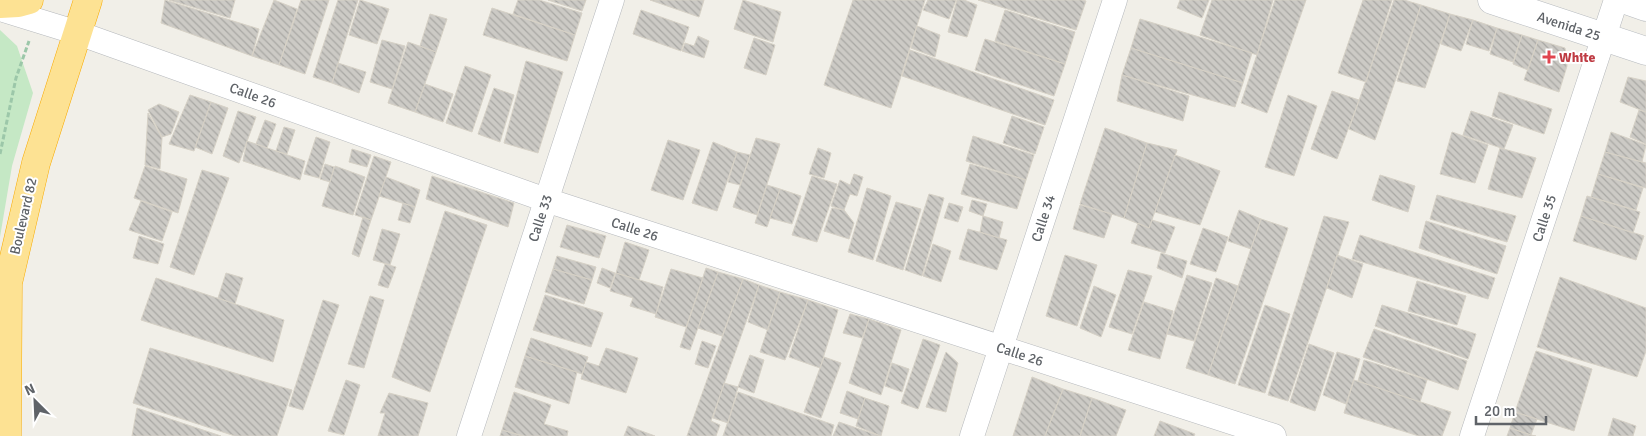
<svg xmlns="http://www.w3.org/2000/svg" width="1646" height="436" font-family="Signika,sans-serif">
  <defs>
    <pattern id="building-back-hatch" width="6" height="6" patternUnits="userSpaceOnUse" patternTransform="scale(1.25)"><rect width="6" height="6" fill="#cccac5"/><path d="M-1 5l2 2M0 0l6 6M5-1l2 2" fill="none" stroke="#a9a8a4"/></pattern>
  </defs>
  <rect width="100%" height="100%" fill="#f1efe8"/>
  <path fill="#c5e8c5" d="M0,30L17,46L33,93L12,166L0,237Z"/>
  <path fill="url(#building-back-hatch)" stroke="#d6d1c6" d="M165,0L259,29L252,56L161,23Z
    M169,0H235L230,18Z
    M274,0L297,9L279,65L252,56Z
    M301,0H329L305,74L279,65Z
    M338,0H358L332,83L313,77Z
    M360,0L389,9L377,44L349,35Z
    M518,0H539L582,13L575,35L513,14Z
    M548,0H586L582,11Z
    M650,0H704L699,17Z
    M743,0L781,12L773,42L734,29Z
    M853,0H925L891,108L824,85Z
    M928,0H956L949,19L923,10Z
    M957,0H964L977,5L967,37L948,32Z
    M978,0H1082L1086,1L1076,30Z
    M1180,0H1209L1202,18L1177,8Z
    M1212,0H1273L1257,55L1200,35Z
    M1275,0H1306L1267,113L1241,103Z
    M1363,0H1392L1366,82L1338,73Z
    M1394,0H1404L1421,5L1375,140L1349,129Z
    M1421,5L1450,14L1425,88L1397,81Z
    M492,8L575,35L567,61L483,35Z
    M641,10L689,27L681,51L633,34Z
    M1005,10L1075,32L1065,64L995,41Z
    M430,14L447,19L436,52L420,46Z
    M1450,14L1473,20L1461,51L1441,44Z
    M1140,19L1252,53L1243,83L1131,48Z
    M1473,20L1497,28L1489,51L1466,44Z
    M917,26L940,35L935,57L911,48Z
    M1497,28L1522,35L1513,62L1490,54Z
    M1522,35L1538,40L1528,70L1513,64Z
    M698,36L709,41L704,58L682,51L685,43L694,46Z
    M754,38L775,45L766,75L744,68Z
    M985,39L1065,64L1054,96L975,70Z
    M382,40L405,46L392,89L370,82Z
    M1538,40L1565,48L1567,66L1559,92L1524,80Z
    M408,42L436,52L415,112L388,103Z
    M1131,48L1243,83L1235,107L1122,75Z
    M910,50L1054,100L1045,125L902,76Z
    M526,61L563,72L538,153L504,143Z
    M338,63L366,72L359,93L332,83Z
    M465,66L491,75L472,132L446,123Z
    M1122,75L1189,96L1183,121L1117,101Z
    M1628,77L1646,81V112L1620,102Z
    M425,84L453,94L443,122L415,112Z
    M494,88L514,95L500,142L478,134Z
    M1332,91L1359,100L1337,159L1311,149Z
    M1499,92L1552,109L1544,134L1492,116Z
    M190,95L211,102L194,151L169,144Z
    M1288,95L1317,106L1294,176L1265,167Z
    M211,102L228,108L212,154L195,147Z
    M159,104L179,112L171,134L162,137L148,110Z
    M1639,110L1646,112V144L1630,137Z
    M238,111L256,117L239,163L223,156Z
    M1471,111L1513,125L1504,149L1463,135Z
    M148,113L162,138L160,169L145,165Z
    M1012,116L1044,127L1035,154L1003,143Z
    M265,120L276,124L267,148L256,144Z
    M284,127L295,130L287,154L276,151Z
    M1105,128L1147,143L1124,218L1080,204Z
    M1452,132L1488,145L1475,183L1440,174Z
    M1611,132L1646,145L1642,162L1605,152Z
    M973,136L1034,155L1026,180L966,161Z
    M316,137L330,142L319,178L304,174Z
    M756,138L780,144L757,215L733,207Z
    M668,140L700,150L683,200L651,190Z
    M247,141L305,161L300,180L243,161Z
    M713,142L737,152L717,211L692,203Z
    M1147,143L1177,150L1149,228L1124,218Z
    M818,148L831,153L824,178L809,174Z
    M1500,148L1536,158L1522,198L1488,189Z
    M352,149L371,155L367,167L349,162Z
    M737,152L750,155L740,185L728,182Z
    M1605,152L1646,163V188L1598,174Z
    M1175,155L1220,171L1200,225L1155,212Z
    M374,156L391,162L371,220L355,215Z
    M325,164L334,167L330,182L320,179Z
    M970,164L1026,180L1017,209L961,194Z
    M145,166L187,179L178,213L134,198Z
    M335,166L365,177L353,215L322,206Z
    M202,170L229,178L194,275L170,267Z
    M854,174L863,177L857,196L850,194L844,210L831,206L840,180L850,185Z
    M1598,174L1643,188L1636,210L1591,197Z
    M1380,175L1415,186L1408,212L1372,200Z
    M432,176L514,203L508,227L426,199Z
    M812,176L837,184L817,242L792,235Z
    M386,177L420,190L415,207L379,196Z
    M767,185L780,189L767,227L755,223Z
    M867,188L891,196L873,260L848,252Z
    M780,189L801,196L792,224L770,218Z
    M929,194L944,198L922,276L905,270Z
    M1437,195L1516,216L1507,242L1430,219Z
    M1587,196L1640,212L1633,233L1581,216Z
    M972,200L987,204L983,216L969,211Z
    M141,201L172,212L162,241L129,230Z
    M896,202L921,209L903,270L876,261Z
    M403,203L415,207L410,223L398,220Z
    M949,203L963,207L958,222L944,218Z
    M1080,205L1112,214L1104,238L1073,229Z
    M832,208L844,210L854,223L849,239L824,231Z
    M1239,210L1261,219L1251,249L1228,241Z
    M445,211L487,225L430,392L392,377Z
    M983,216L1003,222L999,238L980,232Z
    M1324,216L1349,222L1288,401L1268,395Z
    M1581,216L1644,236L1636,260L1573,241Z
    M363,217L371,220L359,257L352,254Z
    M1261,219L1288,228L1235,384L1208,375Z
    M1152,220L1175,227L1165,253L1131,243L1138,223L1149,228Z
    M1426,221L1506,246L1497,274L1419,248Z
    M567,225L606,236L599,258L560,247Z
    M1203,228L1228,237L1216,272L1190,264Z
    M382,229L400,234L390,265L373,260Z
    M968,229L1007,240L997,270L959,259Z
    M1360,235L1495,278L1488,299L1352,259Z
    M139,236L164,244L158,264L133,258Z
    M625,242L649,250L639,280L616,273Z
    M933,244L951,251L941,282L923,276Z
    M1161,253L1187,261L1182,278L1157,268Z
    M1065,255L1097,265L1077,326L1046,316Z
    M1337,255L1363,264L1352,298L1327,288Z
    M557,256L596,267L592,280L553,269Z
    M385,264L396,267L388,288L378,285Z
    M602,268L615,273L610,288L597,283Z
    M706,268L718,272L690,350L680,347Z
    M553,269L592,280L584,304L545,292Z
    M671,269L703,278L686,327L655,317Z
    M1128,270L1152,276L1132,334L1109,327Z
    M718,272L743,279L722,336L698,328Z
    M226,273L243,278L235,304L218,298Z
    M616,273L663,287L656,314L630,306L633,298L610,291Z
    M1187,275L1212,283L1194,341L1167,334Z
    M1560,277L1646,308V351L1637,377L1537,347Z
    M156,278L284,320L273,362L141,320Z
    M1216,278L1238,286L1208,375L1186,368Z
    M743,279L759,285L711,421L720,425L716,436H687Z
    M1417,281L1466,296L1457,325L1408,311Z
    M759,285L780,292L768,330L748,322Z
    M1094,286L1116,295L1101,337L1080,328Z
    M780,292L808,300L785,360L760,352Z
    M545,295L603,313L591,347L533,330Z
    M370,296L384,300L364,368L348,364Z
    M323,300L339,305L303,410L289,406Z
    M808,300L838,310L820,368L789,357Z
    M1144,302L1173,311L1160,359L1128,350Z
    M1265,305L1290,314L1265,393L1238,385Z
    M1382,305L1476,334L1468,359L1375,326Z
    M850,314L869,319L862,338L843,333Z
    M869,319L901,330L881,395L849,383Z
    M1374,329L1467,361L1458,390L1363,357Z
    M531,338L588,357L582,374L525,356Z
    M923,339L940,345L918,409L901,403Z
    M702,341L716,346L708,368L695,364Z
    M1309,344L1334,353L1315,411L1290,402Z
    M150,348L292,390L277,436H235L133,403Z
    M606,348L638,358L626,393L581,379L586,362L599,366Z
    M1536,351L1592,369L1574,431L1515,412Z
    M946,352L958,363L946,412L926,407Z
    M1337,352L1360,359L1346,404L1323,395Z
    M750,355L764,360L754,393L738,387Z
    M525,356L577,372L569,404L515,387Z
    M824,357L841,363L821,418L804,412Z
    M1364,360L1427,380L1420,402L1358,381Z
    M892,363L909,369L902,392L885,386Z
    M1032,377L1063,389L1045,436H1013Z
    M346,380L360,385L344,435L328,431Z
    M1354,380L1451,412L1442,436H1419L1344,413Z
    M724,383L738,387L728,423L713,418Z
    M1063,389L1092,398L1080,436H1045Z
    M847,391L865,398L858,419L840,413Z
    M514,392L551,405L544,424L568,431L567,436H524L502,430Z
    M738,392L834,425L831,436H723Z
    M389,393L428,403L418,436H378L385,413H380Z
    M865,398L889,406L881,436L856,426Z
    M1092,398L1126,410L1116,436H1080Z
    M137,408L221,436H132Z
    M1515,412L1537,419L1531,435L1510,428Z
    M1613,418L1636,426L1633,436H1608Z
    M1160,421L1195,434L1194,436H1154Z
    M839,422L880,436H833Z
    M628,426L655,436H624Z
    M1510,428L1531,435L1536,436H1507Z
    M502,430L522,436H500Z"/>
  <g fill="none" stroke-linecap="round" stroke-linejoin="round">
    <g stroke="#b5b8bc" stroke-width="25">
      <path id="street" d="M0,9L78,33L546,200L1274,436
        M469,436L612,0
        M972,436L1115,0
        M1472,436L1616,0"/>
    </g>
    <g stroke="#b6babf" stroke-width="29">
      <path id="secondary" d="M1492,0L1646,51
        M1626,0L1646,7"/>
    </g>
    <g stroke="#f9ab00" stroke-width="29">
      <path id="highway" d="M0,4L18,3L29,0
        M7,436L8,283L36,163L88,0"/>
    </g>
    <path stroke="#9cc7a9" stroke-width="3" stroke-dasharray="5 2.5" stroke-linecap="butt" d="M0,154L16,78L29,41"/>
    <use href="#street" stroke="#fff" stroke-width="24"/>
    <use href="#secondary" stroke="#fff" stroke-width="28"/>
    <use href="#highway" stroke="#fde293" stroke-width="28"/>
  </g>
  <path fill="#e0444e" stroke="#fff" stroke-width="2" d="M1546.5 49.5h5v5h5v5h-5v5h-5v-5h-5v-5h5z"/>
  <g text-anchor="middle" stroke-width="4" stroke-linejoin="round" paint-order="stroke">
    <g font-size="14" fill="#5f6368" stroke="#fff">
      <text transform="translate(1569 26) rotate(18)" y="5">Avenida 25</text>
      <text transform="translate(253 95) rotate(20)" y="5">Calle 26</text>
      <text transform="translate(23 216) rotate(-77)" y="5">Boulevard 82</text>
      <text transform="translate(540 218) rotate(-72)" y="5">Calle 33</text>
      <text transform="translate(1043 218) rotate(-72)" y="5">Calle 34</text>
      <text transform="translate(1544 218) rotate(-72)" y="5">Calle 35</text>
      <text transform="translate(635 229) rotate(18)" y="5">Calle 26</text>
      <text transform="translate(1020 354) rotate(18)" y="5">Calle 26</text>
    </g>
    <g font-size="14" font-weight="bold" fill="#be3a42" stroke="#fff" text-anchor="start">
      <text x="1559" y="62">White</text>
    </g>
  </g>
  <g transform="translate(35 401) rotate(336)" stroke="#ffffff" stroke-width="4" paint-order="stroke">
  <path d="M0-4L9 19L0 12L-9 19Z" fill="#5f6368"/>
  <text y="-8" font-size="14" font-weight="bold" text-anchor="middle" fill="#5f6368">N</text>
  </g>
  <path d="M1476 416v8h70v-8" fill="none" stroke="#5f6368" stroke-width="2.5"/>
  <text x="1484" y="416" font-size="15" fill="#5f6368" stroke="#ffffff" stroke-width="4" paint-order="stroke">20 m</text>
</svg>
